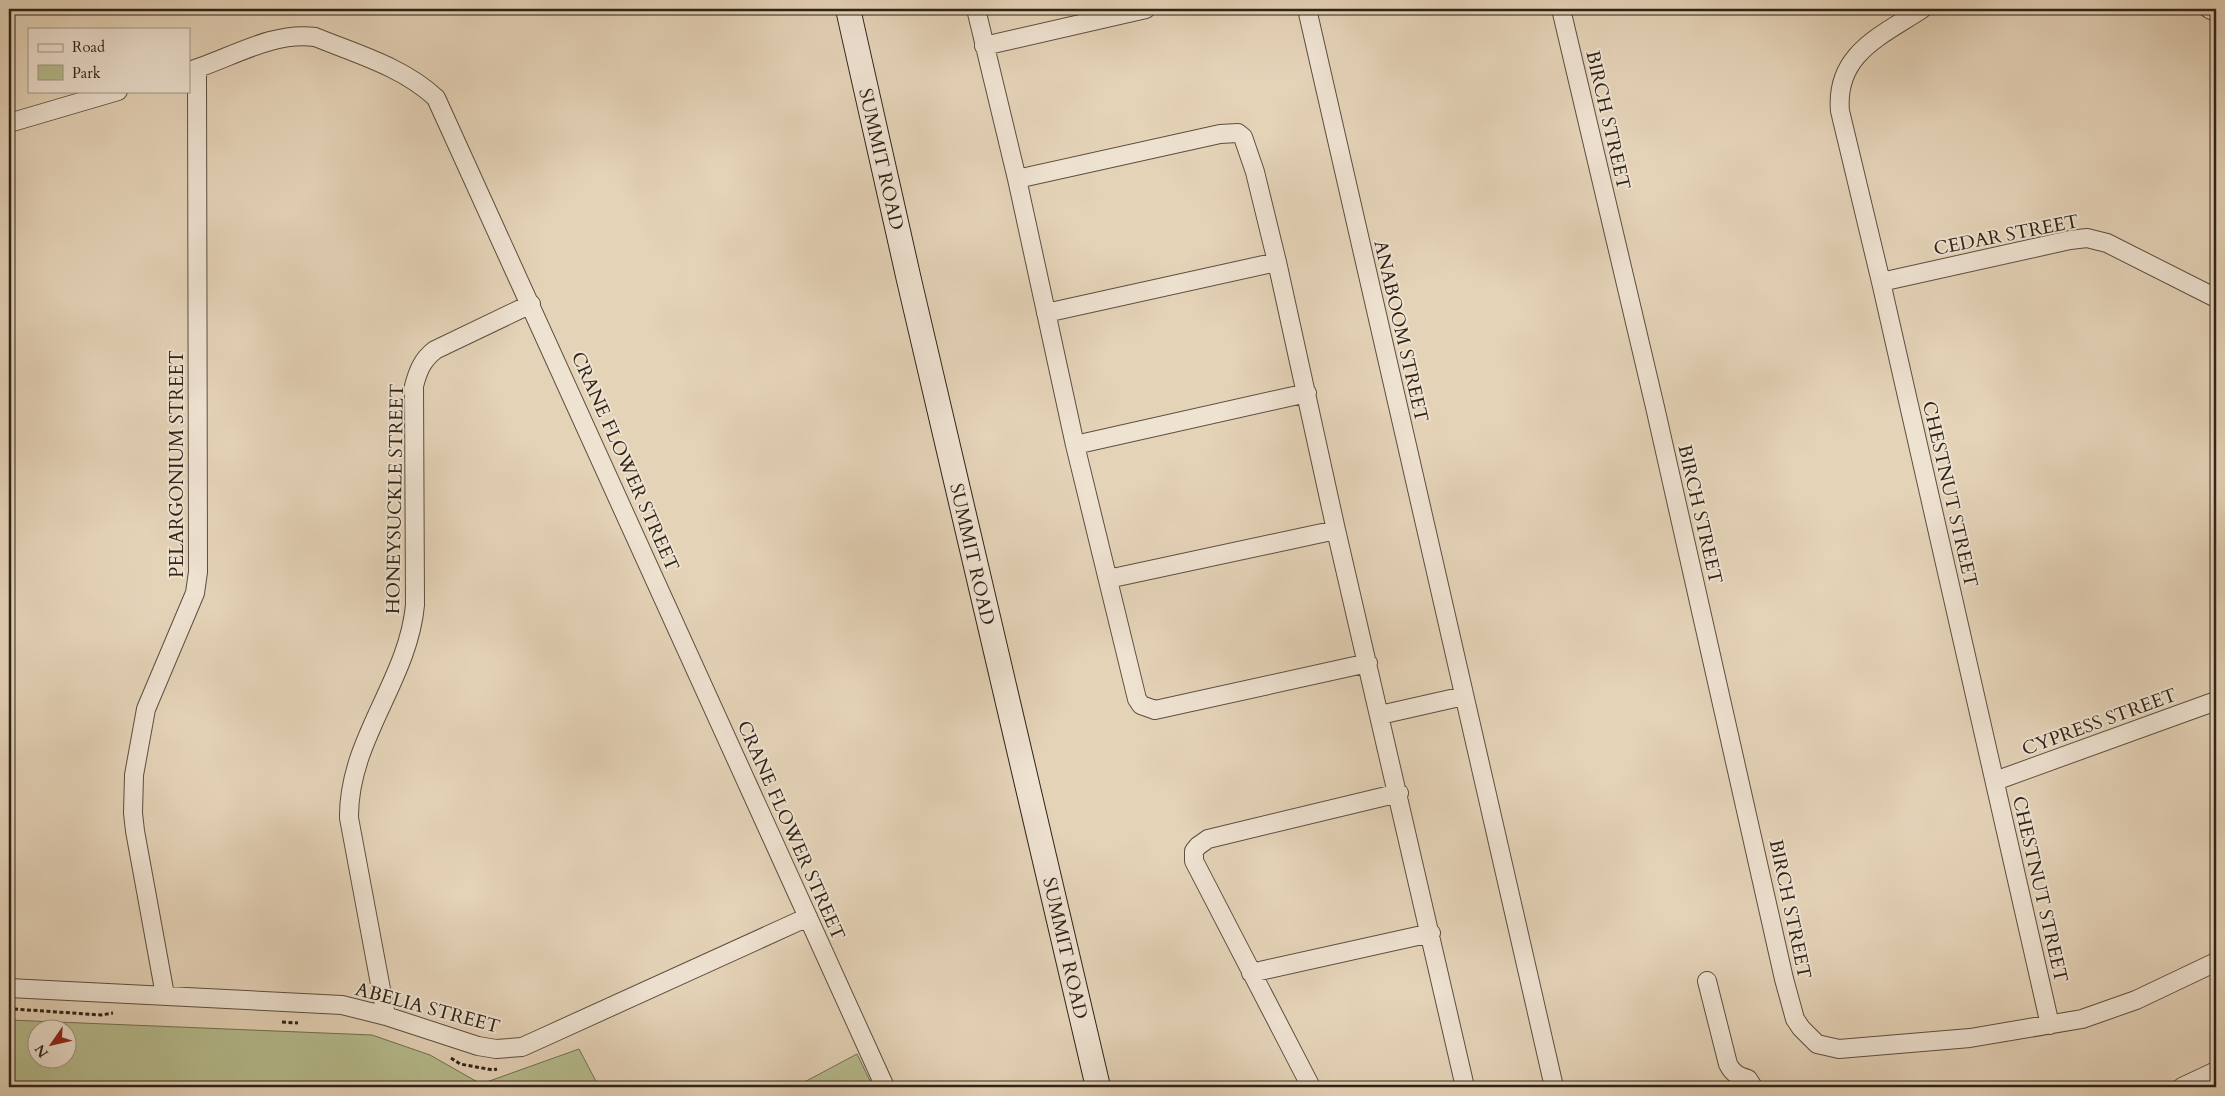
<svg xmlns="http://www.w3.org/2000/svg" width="2225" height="1096" font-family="Cardo,serif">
  <rect width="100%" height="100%" fill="#e5d3b8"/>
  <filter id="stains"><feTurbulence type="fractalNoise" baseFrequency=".004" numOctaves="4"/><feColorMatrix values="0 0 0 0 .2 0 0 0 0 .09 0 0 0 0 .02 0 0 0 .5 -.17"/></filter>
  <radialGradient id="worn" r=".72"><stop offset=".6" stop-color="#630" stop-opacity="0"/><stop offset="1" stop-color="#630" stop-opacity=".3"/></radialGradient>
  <path fill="#b6bc8e" stroke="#727052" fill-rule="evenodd" d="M9,1020L372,1035L430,1055L481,1084L579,1049L599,1087H9ZM38,1028H68V1058H38Z
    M857,1054L873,1087H795Z"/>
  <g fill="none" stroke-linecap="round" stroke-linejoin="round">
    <g stroke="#5c4f3f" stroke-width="20">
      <path id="minor" d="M976,9L1017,179L1075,445L1137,699L1141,705L1155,710L1368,663
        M1307,9L1554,1087
        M1561,9L1655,407L1784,979L1795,1019L1801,1028L1817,1044L1839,1049L1970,1038L2082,1019L2136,1000L2216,962
        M1922,9C1881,36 1835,54 1840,111L1881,282L2050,1025
        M2209,9L2216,12
        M984,46L1146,9
        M189,71C229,59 272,31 315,37C357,54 403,67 436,98L885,1087
        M9,123L118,91
        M1017,179L1220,134L1238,133L1243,137L1255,172L1277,262L1336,530L1465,1087
        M1881,282L2070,240L2087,238L2107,243L2216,298
        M1046,313L1277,262
        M1075,445L1307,393
        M1108,579L1336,530
        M1380,715L1464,696
        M1995,781L2216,701
        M1251,973L1431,933
        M1707,981L1728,1064C1733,1074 1738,1076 1748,1079L1753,1087
        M9,988L342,1005L386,1016L478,1046L496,1049L522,1047L542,1038L808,917
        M165,995L135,831L133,813L134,775L146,709L195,593L198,572L197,68
        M386,1016L349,818C348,740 408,681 415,605L414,386C418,371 422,360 435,350L531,304
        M1311,1087L1194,861V851L1198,846L1208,839L1399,793
        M2182,1087L2216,1071"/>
    </g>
    <g stroke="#2e2317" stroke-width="26">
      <path id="secondary" d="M848,9L909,280L1098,1087"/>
    </g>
    <path stroke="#2e2317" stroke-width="3" stroke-dasharray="4 2.5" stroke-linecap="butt" d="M14,1009L101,1015L113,1013
      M282,1022L298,1023
      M451,1058L460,1064L493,1070L497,1069"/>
    <use href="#minor" stroke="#eee2d1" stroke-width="18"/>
    <use href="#secondary" stroke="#eee2d1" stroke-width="24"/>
  </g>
  <g text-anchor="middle" stroke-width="4" stroke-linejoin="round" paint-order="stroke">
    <g font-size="19" fill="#2e2317" stroke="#eee2d1">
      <text transform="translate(1609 120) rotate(77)" y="7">BIRCH STREET</text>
      <text transform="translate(882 159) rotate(77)" y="7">SUMMIT ROAD</text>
      <text transform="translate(2006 234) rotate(-11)" y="7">CEDAR STREET</text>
      <text transform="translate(1402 331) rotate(77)" y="7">ANABOOM STREET</text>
      <text transform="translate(626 461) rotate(66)" y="7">CRANE FLOWER STREET</text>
      <text transform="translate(176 464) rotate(-90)" y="7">PELARGONIUM STREET</text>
      <text transform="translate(1951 494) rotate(77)" y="7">CHESTNUT STREET</text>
      <text transform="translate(394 499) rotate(-89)" y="7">HONEYSUCKLE STREET</text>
      <text transform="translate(1701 514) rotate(77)" y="7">BIRCH STREET</text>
      <text transform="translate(973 554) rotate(77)" y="7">SUMMIT ROAD</text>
      <text transform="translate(2099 721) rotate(-20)" y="7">CYPRESS STREET</text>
      <text transform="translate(792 830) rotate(66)" y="7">CRANE FLOWER STREET</text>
      <text transform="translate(2041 889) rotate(77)" y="7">CHESTNUT STREET</text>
      <text transform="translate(1791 909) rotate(78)" y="7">BIRCH STREET</text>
      <text transform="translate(1066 948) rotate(77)" y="7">SUMMIT ROAD</text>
      <text transform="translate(428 1007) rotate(15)" y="7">ABELIA STREET</text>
    </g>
  </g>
  <rect width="2225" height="1096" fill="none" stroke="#e5d3b8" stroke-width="30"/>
  <rect x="10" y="10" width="2205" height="1076" fill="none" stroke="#2e2317" stroke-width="2.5"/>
  <rect x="15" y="15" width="2195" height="1066" fill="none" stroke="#2e2317"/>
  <rect x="28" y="28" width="162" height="65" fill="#eee2d1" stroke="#a19687"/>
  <rect x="38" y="44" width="25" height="8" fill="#eee2d1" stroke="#a19687"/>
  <text x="72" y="52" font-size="15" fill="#2e2317">Road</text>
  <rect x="38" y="65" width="25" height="15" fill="#b6bc8e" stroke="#a19687"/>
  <text x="72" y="78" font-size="15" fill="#2e2317">Park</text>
  <g transform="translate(52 1044) rotate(236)"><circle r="24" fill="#eee2d1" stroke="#a19687"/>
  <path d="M0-4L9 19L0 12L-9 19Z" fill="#8f2418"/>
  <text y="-8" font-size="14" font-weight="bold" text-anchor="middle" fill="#2e2317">N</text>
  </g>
  <rect width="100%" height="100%" filter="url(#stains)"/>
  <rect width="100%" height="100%" fill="url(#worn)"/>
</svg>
